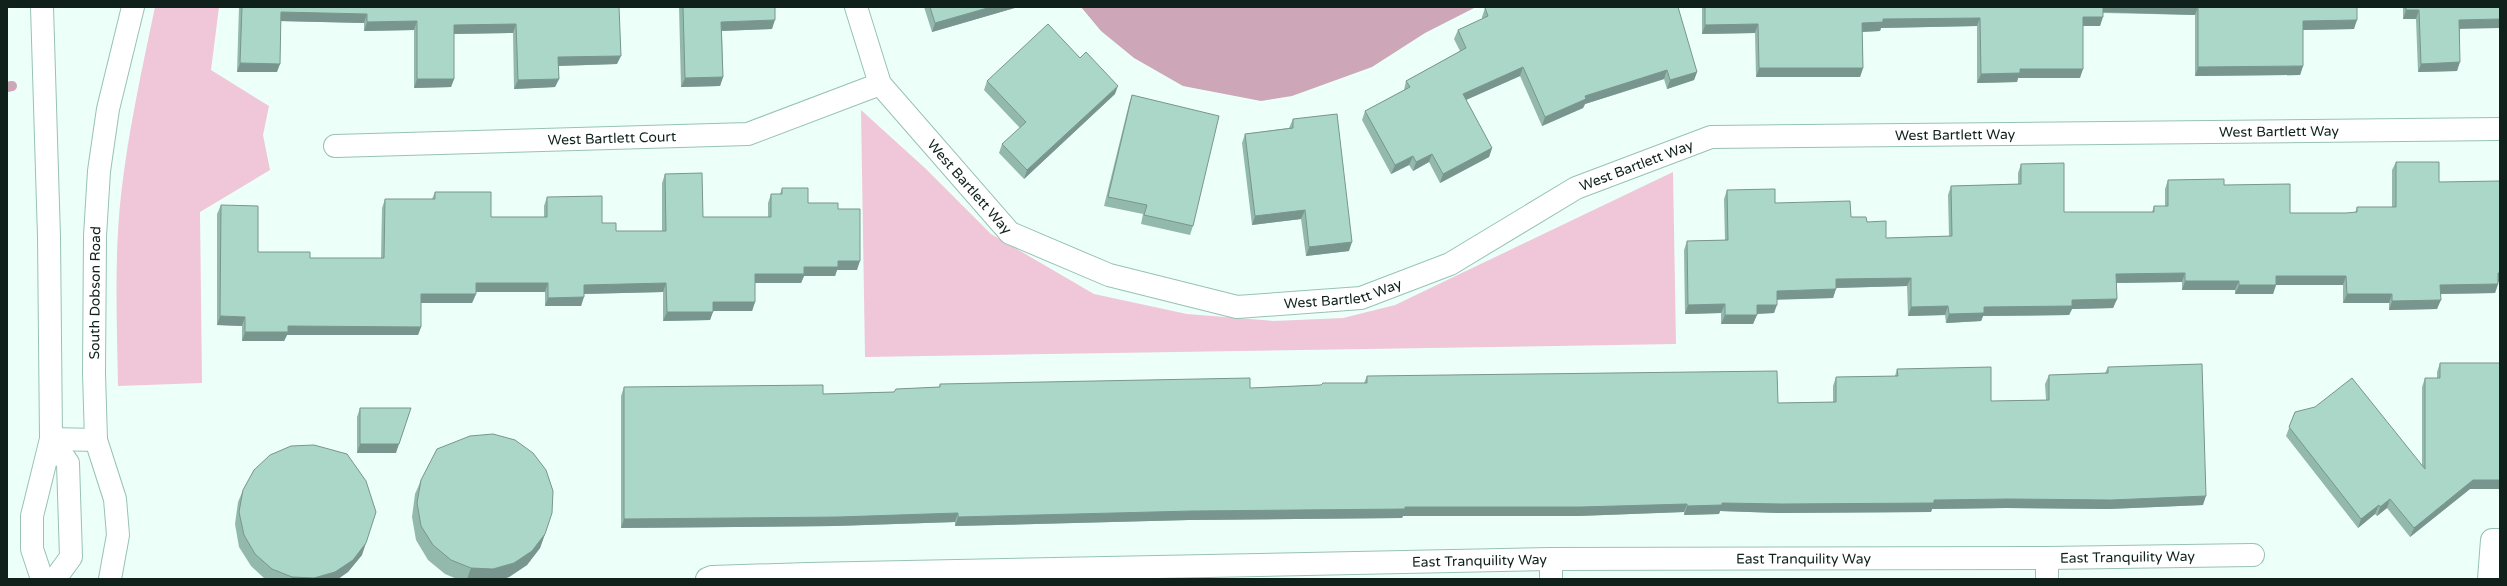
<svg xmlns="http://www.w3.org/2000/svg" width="2507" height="586" font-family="'Varela Round',sans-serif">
  <rect width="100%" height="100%" fill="#edfff9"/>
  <path fill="#efc7d8" d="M155,7H219L211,70L269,106L263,135L270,170L200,212L202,383L118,386C117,323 114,258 121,195C128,132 142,69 155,7Z
    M861,110L926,169L991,234L1094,294L1187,314L1274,321L1343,318L1395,305L1673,172L1676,344L865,357Z"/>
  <path fill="#cda6b7" d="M1081,7H1476L1425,33L1372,67L1292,96L1261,101L1183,86L1134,58L1101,31Z"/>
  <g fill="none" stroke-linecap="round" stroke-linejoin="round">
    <path stroke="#cda6b7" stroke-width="10" d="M7,87L12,86"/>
    <g stroke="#97c2b4" stroke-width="24">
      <g id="minor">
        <path id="s1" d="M856,7L880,84L1010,233L1109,275L1237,307L1361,298L1450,264L1576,188L1711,137L2500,129"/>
        <path id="s2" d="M335,146L748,134L880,84"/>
        <path d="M2047,558V579"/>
        <path d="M1551,559V579"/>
        <path id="s3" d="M707,579L712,577L808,574L1551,559L2047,558L2253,555"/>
        <path d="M2489,579L2492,540H2500"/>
      </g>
    </g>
    <g stroke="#97c2b4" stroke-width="24">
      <g id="tertiary">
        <path d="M51,439L68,463L71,557L55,579"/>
        <path d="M51,439L96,440"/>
        <path d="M42,579L32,549V516L51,439L49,237L42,7"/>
        <path id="s4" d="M110,579L118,535L115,499L96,440L94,373L95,236L99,171L108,109L133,7"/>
      </g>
    </g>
    <use href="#minor" stroke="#fff" stroke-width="22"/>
    <use href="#tertiary" stroke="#fff" stroke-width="22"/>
  </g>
  <path fill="#93b9ad" d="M239,7H621H619L617,64L558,66L559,79L555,87L514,89L513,33L454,34V79L451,87L414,88V30L364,31V23L281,21L277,72H237Z
    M679,7H775L772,29L722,31L723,77L720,86L681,87Z
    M924,7H1018L932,32Z
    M1702,7H2357L2354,29L2303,30V66L2300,75L2195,76V15L2103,13L2100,26H2083L2080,78H2018L2017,82L1977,83V26L1881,28L1880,31L1862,32L1863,68L1860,77H1756L1755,33L1702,34Z
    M2403,7H2500L2460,29L2457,71L2418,72L2416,19H2403Z
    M1485,8L1697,72L1694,80L1667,89L1664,79L1585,104L1583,108L1542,126L1520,76L1466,100L1492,148L1489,157L1440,183L1429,162L1413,171L1409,165L1391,174L1362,120L1365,111L1404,90L1406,81L1460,51L1454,39L1458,30L1482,19V17Z
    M1080,58L1115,94L1024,179L999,153L1002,144L1020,128L984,90L987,81Z
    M1132,95L1193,226L1190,235L1141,224L1143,214L1104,206L1129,104Z
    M1293,119L1349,251L1306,256L1301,219L1252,225L1242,143L1245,134L1289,128Z
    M2396,162L2439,182L2500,282H2498V284L2495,293L2441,294L2437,309L2389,310V303H2343V285H2276L2273,294H2235V290H2182V282L2116,283L2117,299L2113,308L2072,309L2069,315L1983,316L1981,321L1946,323L1945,315L1908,316L1907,286L1836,288L1833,298L1777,299L1774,313L1757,314L1753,324H1721V313L1685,314L1684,250L1687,241L1725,240L1724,199L1727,190L1775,203L1851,217L1867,222L1886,238L1949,236L1948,195L1951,186L2018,184V173L2021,164L2064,212H2152L2154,206H2165V189L2168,180L2224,185L2290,213H2355L2357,207H2392V170Z
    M665,174L703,217H768V203L771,194H780L782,188L808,203L838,209L857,270H837L835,276H804L801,283H755V302L752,311H713L710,320L663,321V292L584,294L581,306H545V292H476V294L472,303H421V327L418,335H287L284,341H242V326L217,325V214L221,205L258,252L310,258H381L382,208L385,199H432L435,192L491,217H544V206L547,197L602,223L616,231H662V183Z
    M2440,363L2500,489H2470L2410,537L2387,508L2377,516L2375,514L2358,528L2286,436L2295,412L2422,465V387L2425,378H2437V372Z
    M2108,367L2203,505L2108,509L2006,508L1932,509L1931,512L1779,513L1720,511L1719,514L1684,515V512L1578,516H1403L1402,518L1189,520L955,526V522L835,526L621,528V396L624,387L823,394L894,392L939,387L940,384L1250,388L1364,383L1367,376L1778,403L1833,402V386L1836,377L1895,376L1897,369L1991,401L2046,400L2045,384L2049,375L2105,373Z
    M360,408L396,453H357V417Z
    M421,480L545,534L540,548L527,565L509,577L503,579H457L445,574L428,560L416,540L412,517L415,494Z
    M243,490L362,555L348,572L338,579H265L251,566L239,547L235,524L238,502Z"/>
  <path fill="#78968d" d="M991,7H1018L932,32L935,23Z
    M2102,7H2198L2195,15L2100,12Z
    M2406,10H2419L2416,19H2403Z
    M281,12L367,14L364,23L278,21Z
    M2083,17H2103L2100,26H2080Z
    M1980,18L1977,26L1881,28L1880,31L1859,32L1862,23L1883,19Z
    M2500,19V28L2456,29L2459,20Z
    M775,20L772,29L718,31L721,22Z
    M2357,20L2354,29L2300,30L2303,21Z
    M417,21L414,30L364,31L367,22Z
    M516,24L513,33L450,34L454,25Z
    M1758,24L1755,33L1702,34L1705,25Z
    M621,56L617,64L555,66L558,57Z
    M2460,62L2457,71L2418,72L2421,64Z
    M240,63L280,64L277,72H237Z
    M2303,66L2300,75L2195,76L2198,67Z
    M1523,67L1520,76L1459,103L1463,94Z
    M1759,68H1863L1860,77H1756Z
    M2020,69H2083L2080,78H2018L2017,82L1977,83L1981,74Z
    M1667,70L1664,79L1585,104L1583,108L1542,126L1545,117L1585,96Z
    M1697,72L1694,80L1667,89L1670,80Z
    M723,77L720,86L681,87L685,78Z
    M417,79H454L451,87L414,88Z
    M559,79L555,87L514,89L518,80Z
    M1118,86L1115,94L1024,179L1027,170Z
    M1492,148L1489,157L1440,183L1443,174Z
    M1432,154L1429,162L1413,171L1416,162Z
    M1413,156L1409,165L1391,174L1395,165Z
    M1305,210L1301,219L1252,225L1255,216Z
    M1352,242L1349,251L1306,256L1309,247Z
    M838,261H860L857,270H837L835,276H804L801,283H752L755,274L804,267Z
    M2185,273L2182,282L2113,283L2116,274Z
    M2498,273H2500V282H2495Z
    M2276,276H2346L2343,285H2273Z
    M1911,278L1907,286L1833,288L1836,279Z
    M2185,281H2239L2235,290H2182Z
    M476,283H548L545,292H472Z
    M666,283L663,292L581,294L584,285Z
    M2498,284L2495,293L2437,294L2440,285Z
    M2239,285H2276L2273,294H2235Z
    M1836,289L1833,298L1774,300L1777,291Z
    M421,294H476L472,303H418Z
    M2347,294H2392L2389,303H2343Z
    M584,297L581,306H545L548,298Z
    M2117,299L2113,308L2072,309L2069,315L1983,316L1981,321L1946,323L1949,314L1984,307L2072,300Z
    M2441,300L2437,309L2389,310L2392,301Z
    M713,302H755L752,311H710Z
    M1725,304L1721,313L1685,314L1688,305Z
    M1757,305H1777L1774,313L1753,314Z
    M1948,306L1945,315L1908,316L1911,307Z
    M667,312H713L710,320L663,321Z
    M1725,315H1757L1753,324H1721Z
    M220,316L245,317L242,326L217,325Z
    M288,326L421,327L418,335H287L284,341H242L245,332Z
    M360,444H399L396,453H357Z
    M2473,480H2500V489H2470L2410,537L2414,528Z
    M2206,496L2203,505L2108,509L2006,508L1932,509L1931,512L1779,513L1720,511L1719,514L1684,515L1687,506L1722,503L1934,500Z
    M2390,499L2387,508L2377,516L2380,507Z
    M1687,504L1684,512L1578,516H1403L1402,518L1189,520L955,526L958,517L1192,511L1405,507Z
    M2379,505L2375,514L2358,528L2361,519Z
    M958,513L955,522L835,526L621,528L624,519Z
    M545,534L540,548L527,565L509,577L503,579H467L471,568Z
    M366,543L362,555L348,572L338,579H291L292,577Z"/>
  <path fill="#abd7c9" stroke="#78968d" d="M242,7H619L621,56L558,57L559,79L518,80L516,24L454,25V79H417V21L367,22V14L281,12L280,64L240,63Z
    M683,7H775V20L721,22L723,77L685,78Z
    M930,7H991L935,23Z
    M1488,7H1678L1697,72L1670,80L1667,70L1585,96L1586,99L1545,117L1523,67L1463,94L1492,148L1443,174L1432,154L1416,162L1413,156L1395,165L1365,111L1410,87L1406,81L1466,48L1458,30L1488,16L1485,8Z
    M1705,7H2103V17H2083V69H2020V73L1981,74L1980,18L1883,19V22L1862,23L1863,68H1759L1758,24L1705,25Z
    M2198,7H2357V20L2303,21V66L2198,67Z
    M2406,7H2500V19L2459,20L2460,62L2421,64L2419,10H2406Z
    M1048,24L1080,58L1086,52L1118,86L1027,170L1002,144L1026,122L987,81Z
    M1132,95L1219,116L1193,226L1144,215L1147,205L1108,197Z
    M1337,114L1352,242L1309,247L1305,210L1255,216L1245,134L1293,128V119Z
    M2396,162H2439V182L2500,181V273H2498V284L2440,285L2441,300L2392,301V294H2347L2346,276H2276V285H2239V281H2185V273L2116,274L2117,299L2072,300V306L1984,307V313L1949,314L1948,306L1911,307V278L1836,279V289L1777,291V305H1757V315H1725V304L1688,305L1687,241L1728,240L1727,190L1775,189V203L1850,201L1851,217H1866L1867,222L1886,221V238L1952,236L1951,186L2021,184V164L2064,163V212H2154V206H2168V180L2224,179V185L2290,184V213H2346L2357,212V207H2396Z
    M702,173L703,217H771V194H782V188H808V203H838V209H860V261H838V267H804V274H755V302H713V312H667L666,283L584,285V297L548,298V283H476V294H421V327L288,326V332H245V317L220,316L221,205L258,206V252H310V258H384L385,199H435V192H491V217H547V197L602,196V223H616V231H666L665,174Z
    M2440,363H2500V480H2473L2414,528L2390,499L2380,507L2379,505L2361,519L2289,427L2295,412L2315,407L2352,378L2425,469V378H2440Z
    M2202,364L2206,496L2111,500L2009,499L1934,500V503L1782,504L1722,503V505L1687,506V504L1581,507H1405V509L1192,511L958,517V513L838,517L624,519V387L823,385V394L894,392L896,389L940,387V384L1250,378V388L1321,385L1323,383H1367V376L1777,371L1778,403L1836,402V377L1898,376L1897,369L1991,367V401L2049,400V375L2108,373V367Z
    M360,408H411L399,444H360Z
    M493,434L515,440L533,453L546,470L553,491L552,513L545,534L532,551L514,563L493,569L471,568L451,560L433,545L421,526L417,503L421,480L437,449L470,436Z
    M314,445L347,454L366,481L376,512L366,543L353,560L335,572L314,578L292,577L272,569L255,554L244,535L239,512L243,490L254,470L270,455L291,446Z"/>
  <g text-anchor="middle" stroke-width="3" stroke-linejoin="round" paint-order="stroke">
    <g font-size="14" fill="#10211c" stroke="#edfff9">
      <text dy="5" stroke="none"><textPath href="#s1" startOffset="1597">West Bartlett Way</textPath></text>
      <text dy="5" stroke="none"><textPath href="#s1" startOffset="1273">West Bartlett Way</textPath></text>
      <text dy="5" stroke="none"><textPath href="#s2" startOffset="277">West Bartlett Court</textPath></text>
      <text dy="5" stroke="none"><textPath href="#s1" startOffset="949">West Bartlett Way</textPath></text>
      <text dy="5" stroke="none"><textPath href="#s1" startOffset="217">West Bartlett Way</textPath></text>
      <text dy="5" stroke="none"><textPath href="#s1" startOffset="625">West Bartlett Way</textPath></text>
      <text dy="5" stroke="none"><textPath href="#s4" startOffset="290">South Dobson Road</textPath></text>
      <text dy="5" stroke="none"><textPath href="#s3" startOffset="1421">East Tranquility Way</textPath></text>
      <text dy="5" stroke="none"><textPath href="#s3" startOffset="1097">East Tranquility Way</textPath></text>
      <text dy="5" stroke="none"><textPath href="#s3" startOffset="773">East Tranquility Way</textPath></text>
    </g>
  </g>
  <rect width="2507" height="586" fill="none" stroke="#10211c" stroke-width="16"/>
</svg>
